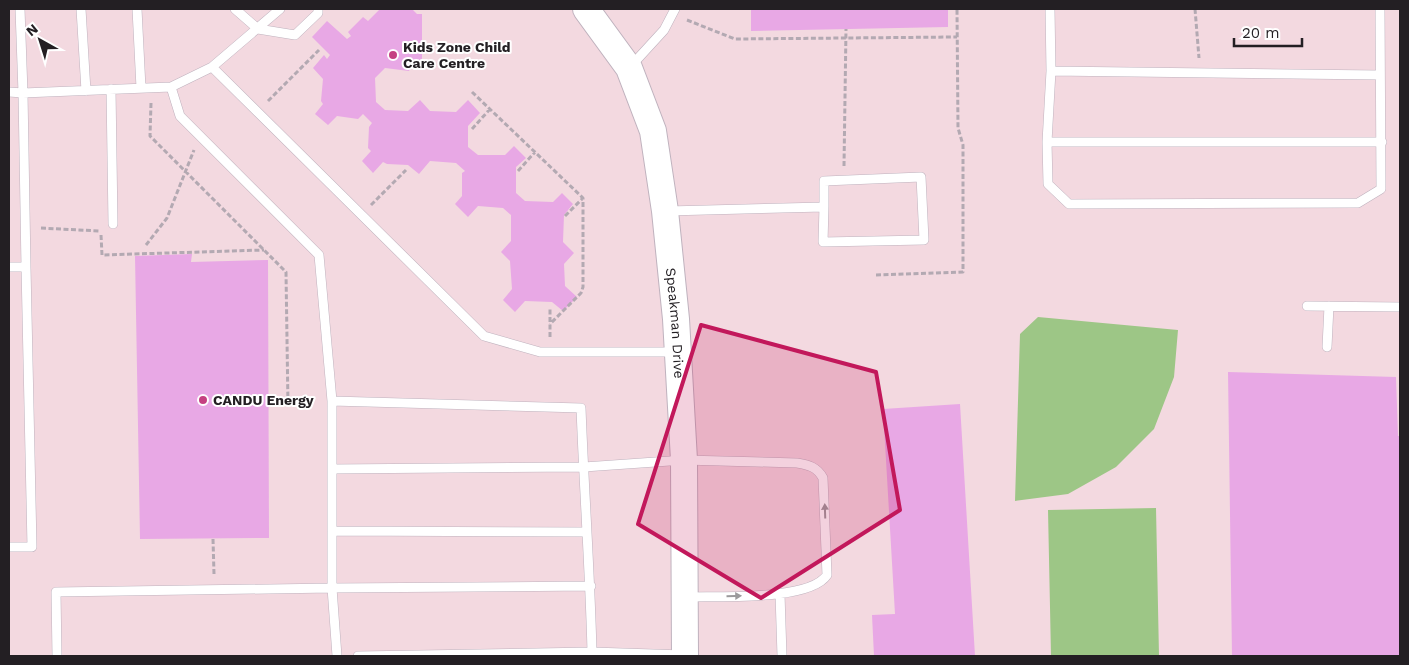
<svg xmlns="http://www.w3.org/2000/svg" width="1409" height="665" font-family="'Work Sans',sans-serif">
  <rect width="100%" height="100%" fill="#f3e6f2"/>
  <path fill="#f3d9e0" d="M9,9H1400V656H9Z"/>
  <path fill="#9dc686" d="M1038,317L1178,330L1174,377L1154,429L1116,467L1068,494L1015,501L1020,334Z
    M1156,508L1159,656H1051L1048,510Z"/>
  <path fill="#e8a8e5" d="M380,9H412L417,14H422V62H413L409,71L385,68L375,78L376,102L385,110L408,111L420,100L430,111L456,112L468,100L480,113L468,126V147L478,155H505L514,146L526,158L516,167V193L525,201L553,202L562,193L573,204L564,215L563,242L574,253L564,264L565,286L577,297L563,311L552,302L525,301L515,312L503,300L512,289L510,261L501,252L511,241V215L503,208L478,206L468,217L455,204L462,196V173L465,171L456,163L430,161L419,174L408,165L387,164L383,162L373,173L362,161L371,151L368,148L369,127L372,123L363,114L358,119L337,116L328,125L315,114L323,104L321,101L323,79L313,68L324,55L327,59L330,55L312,37L327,21L347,39L351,36L348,32L363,17L368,21Z
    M751,9H948V27L751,31Z
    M192,254L191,262L268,260L269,538L140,539L135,256Z
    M1228,372L1396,377L1398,436H1400V656H1232Z
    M960,404L975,656H874L872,615L895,614L883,409Z"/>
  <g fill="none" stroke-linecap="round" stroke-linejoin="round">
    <g stroke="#bfb2be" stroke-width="10">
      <path id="lane" d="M20,9L23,93L26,267
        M81,9L86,91
        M137,9L141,88
        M235,9L258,29L295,35L318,13V9
        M1050,9L1051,71L1047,142L1048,184L1069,204L1358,203L1381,189L1380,9
        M631,66L664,30L675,9
        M212,67L484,336L540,352H676
        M1051,71L1380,75
        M171,87L180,116L319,255L332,401V588L337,656
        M111,89L113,224
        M9,92L23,93L171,87L212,67L280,9
        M1047,142H1382
        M668,211L824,207V181L921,177L924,240L823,242L824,207
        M9,267H26L32,547H9
        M1307,306L1400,307
        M1327,347L1329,306
        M332,401L581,408C584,489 590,571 592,652L358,656
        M332,469L584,467L684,460L797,463C809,465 817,467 823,478L827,575C810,601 718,596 688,597
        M332,531L586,532
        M780,594L782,656
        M592,652L684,655
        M57,656L56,592L332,588L591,586"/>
    </g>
    <g stroke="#bfb2be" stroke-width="28">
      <g id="secondary">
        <path id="s1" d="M586,9L629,68L653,131L665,211L676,319L684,460L685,656"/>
      </g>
    </g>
    <path stroke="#b3a9b2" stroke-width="3" stroke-dasharray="5 2.5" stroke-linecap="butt" d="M1195,9L1199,58
      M687,20L735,39L957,37
      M472,92L583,198V287L581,293L550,324
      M268,101L319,50
      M151,103L150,136L286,272L288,406
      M472,129L490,109
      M844,166L846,29
      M518,171L535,152
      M371,205L406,170
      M565,216L582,199
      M41,228L99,231
      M101,235L102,255L264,250
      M146,245L167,218L194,150
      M876,275L963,272V145L958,128L957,9
      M550,337V308
      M213,539L214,574"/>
    <use href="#lane" stroke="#fff" stroke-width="9"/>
    <use href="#secondary" stroke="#fff" stroke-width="26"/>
  </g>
  <defs><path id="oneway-solid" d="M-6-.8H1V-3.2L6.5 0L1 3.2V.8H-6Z" transform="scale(1.25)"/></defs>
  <g fill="#9c9a9c">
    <use href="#oneway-solid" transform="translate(825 511) rotate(-92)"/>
    <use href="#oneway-solid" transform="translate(734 596) rotate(-2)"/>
  </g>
  <path fill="#c2185b" fill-opacity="0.2" stroke="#c2185b" stroke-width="4" stroke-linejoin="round" d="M701,325L876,372L900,510L761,598L638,524Z"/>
  <g fill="#c54082" stroke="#fff" stroke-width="2">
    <circle cx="393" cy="55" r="5"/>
    <circle cx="203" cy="400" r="5"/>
  </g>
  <g text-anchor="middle" stroke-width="4" stroke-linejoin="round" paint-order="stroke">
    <g font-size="14" font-weight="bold" fill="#231f23" stroke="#fff" text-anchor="start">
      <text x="403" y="52">Kids Zone Child<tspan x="403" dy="16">Care Centre</tspan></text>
      <text x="213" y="405">CANDU Energy</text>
    </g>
    <g font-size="14" fill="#231f23" stroke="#fff">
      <text dy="5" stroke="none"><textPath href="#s1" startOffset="334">Speakman Drive</textPath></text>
    </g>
  </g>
  <rect width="1409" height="665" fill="none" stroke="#231f23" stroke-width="20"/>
  <g transform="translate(40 40) rotate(321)" stroke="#ffffff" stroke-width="4" paint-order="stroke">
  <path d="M0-4L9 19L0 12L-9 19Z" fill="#231f23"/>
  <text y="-8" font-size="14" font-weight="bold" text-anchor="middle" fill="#231f23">N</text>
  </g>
  <path d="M1234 38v8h68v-8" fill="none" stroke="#231f23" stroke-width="2.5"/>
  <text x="1242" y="38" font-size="15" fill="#231f23" stroke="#ffffff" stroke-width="4" paint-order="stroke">20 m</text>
</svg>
